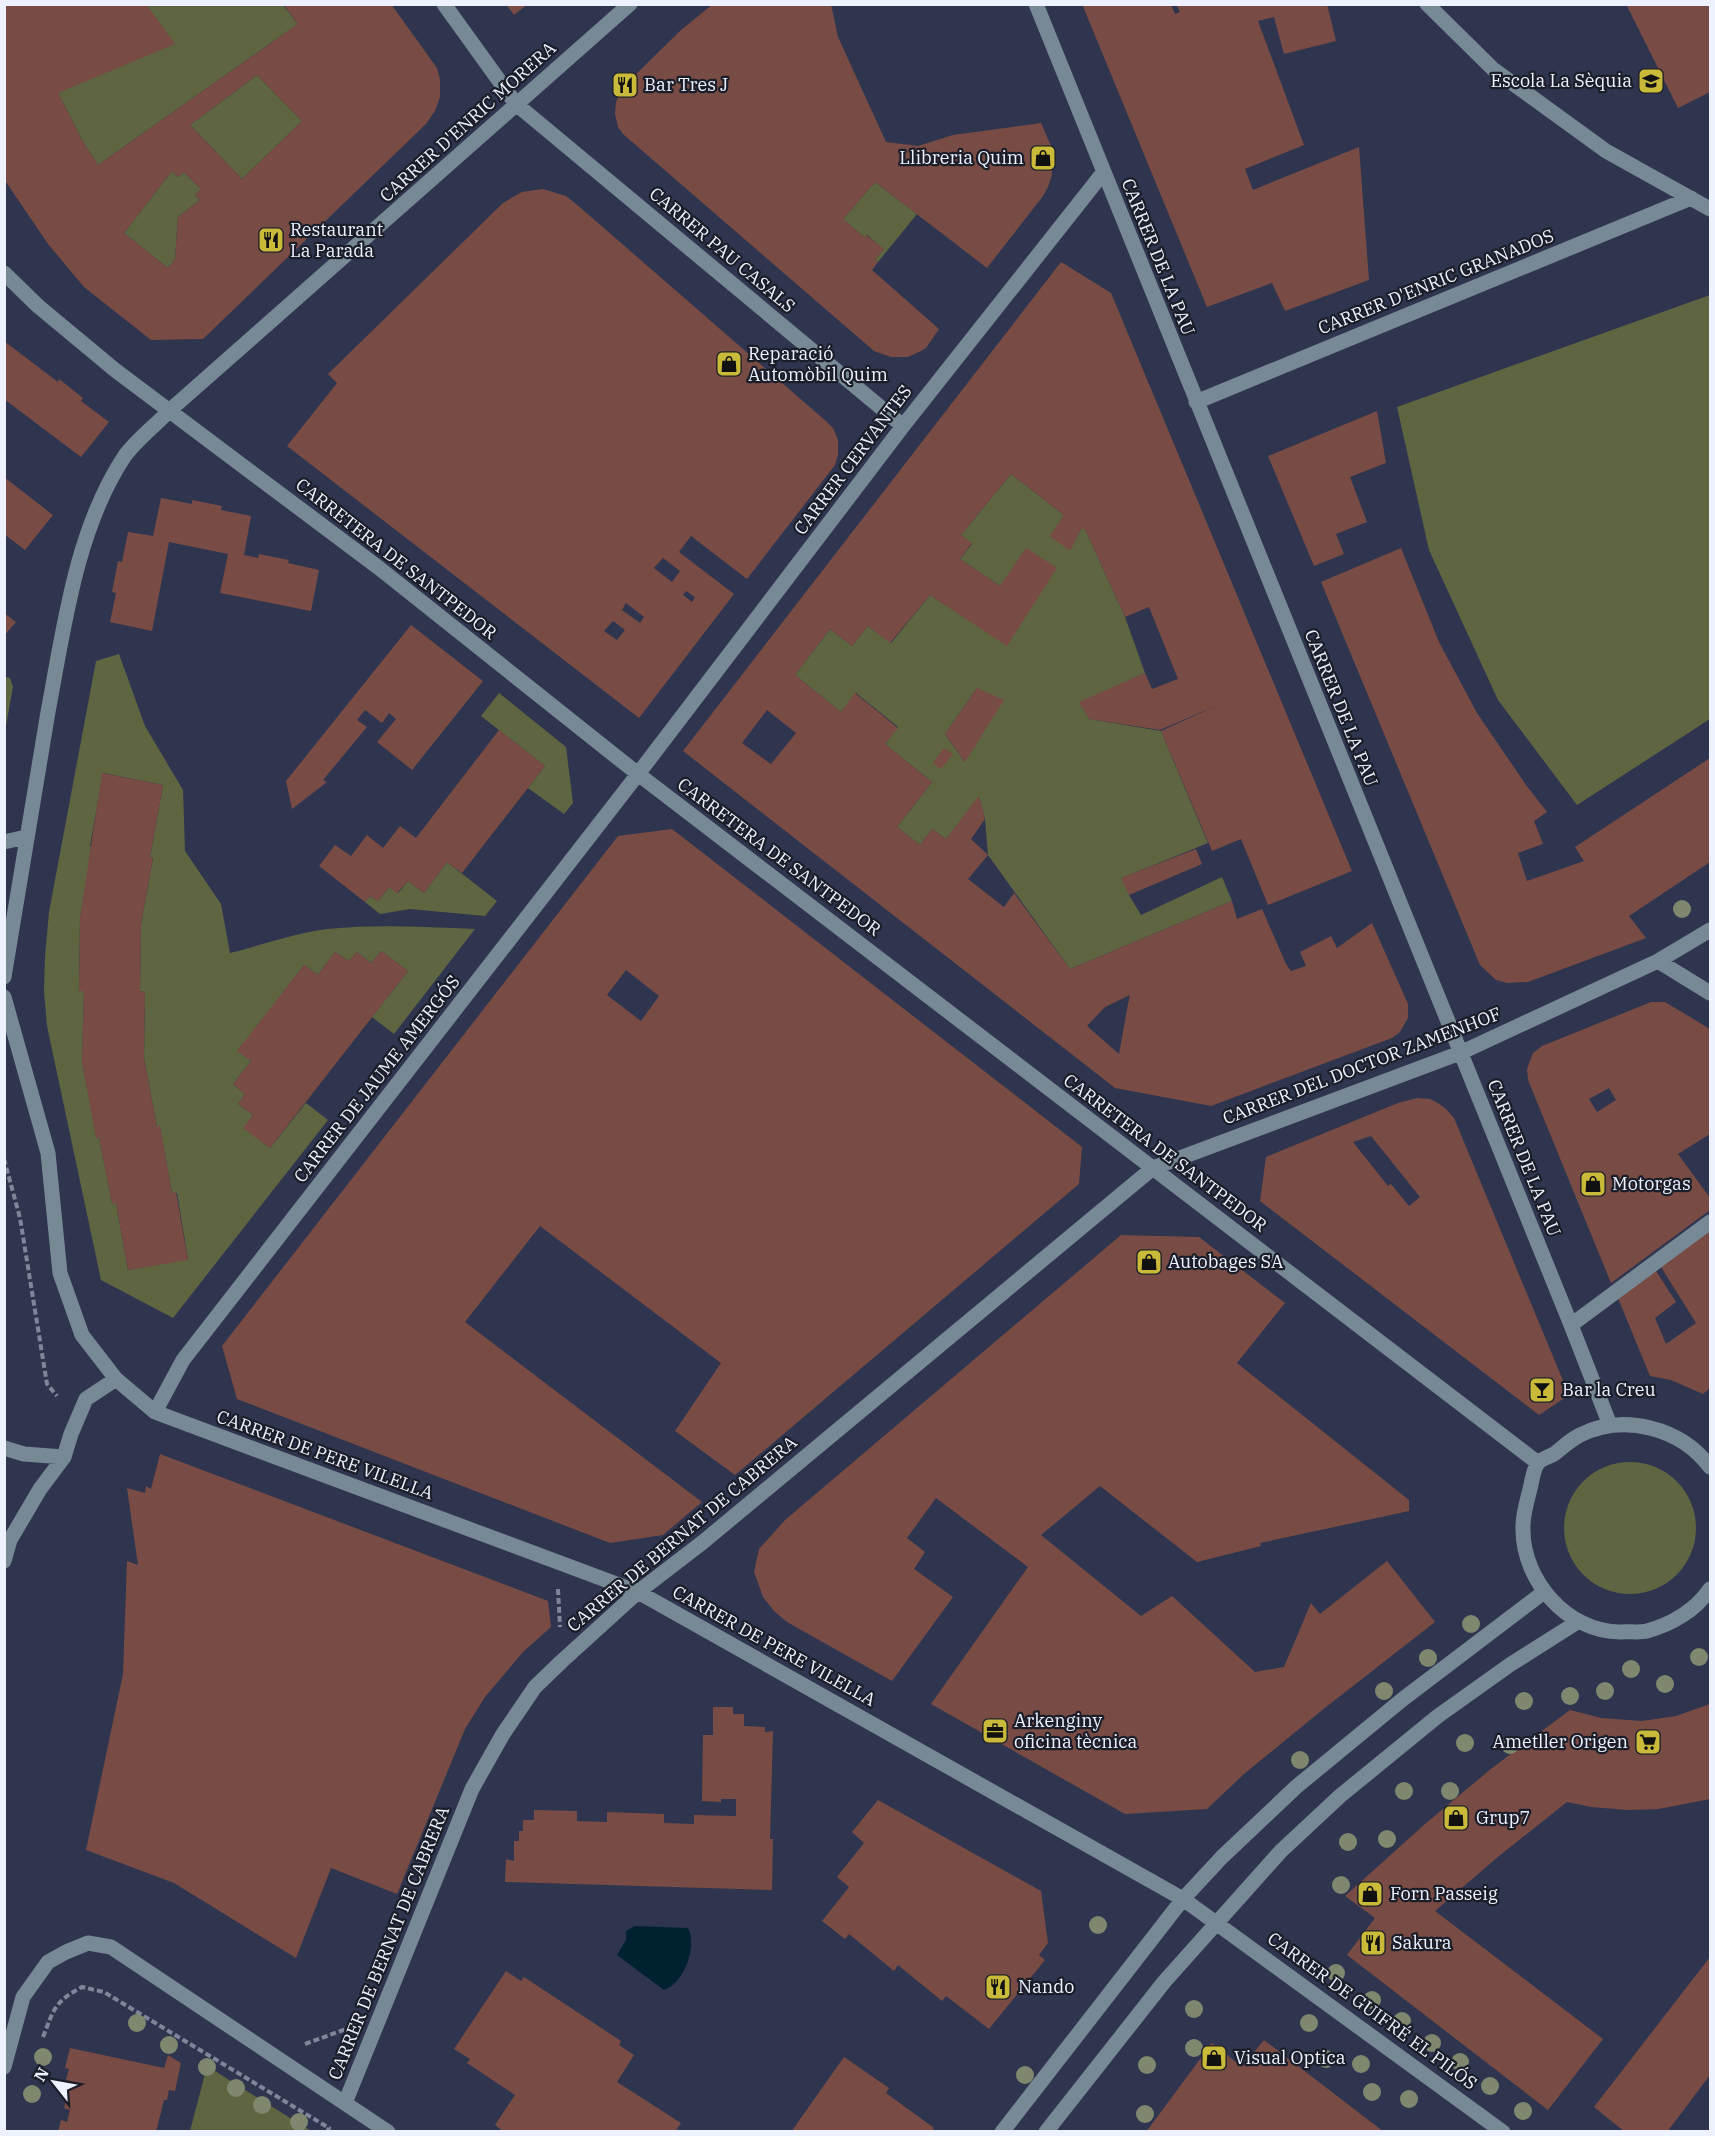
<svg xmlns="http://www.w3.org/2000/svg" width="1715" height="2136" font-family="'IBM Plex Serif',serif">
  <rect width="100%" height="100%" fill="#2f354f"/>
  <path fill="#5f6541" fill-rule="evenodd" d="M146,5H283L298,24L98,165L82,140L58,93Z
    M257,75L302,121L242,179L190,125Z
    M172,171L178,177L184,172L201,189L195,195L200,200L178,217L175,259L168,268L124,233Z
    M875,182L917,214L878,262L875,260L883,249L867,235L864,237L843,219Z
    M1710,295V719L1577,805L1498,700L1429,550L1397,407Z
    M1011,474L1064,515L1070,550L1081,529H1085L1125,617L1145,673L1080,703L1089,719L1161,731L1208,843L1122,878L1129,895L1141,915L1222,877L1232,901L1070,969L988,855L985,819L979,797L946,839L932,829L920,845L897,827L932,782L885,744L898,727L856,693L841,712L795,675L830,629L852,646L868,626L891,643L930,595L1007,645L1000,586L960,559L972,544L961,535ZM977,688L964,761L945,734Z
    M119,654L145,726L183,790L185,851L221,904L230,953C262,945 295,933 328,929C377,924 427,927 475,929L394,1034L372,1017L408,971L381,951L371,963L357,952L349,961L335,952L318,975L304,965L238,1051L251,1061L233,1084L245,1094L238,1104L253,1115L244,1128L270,1148L306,1103L328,1120L173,1318L101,1280L47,1026L44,991L45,956L49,912L96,661ZM103,773L163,785L150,857L153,858L141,924L140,991L145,992L144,1058L157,1127H160L172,1193H177L188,1259L128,1270L116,1203H112L99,1137L97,1138L82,1062L84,991H79L80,918L92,847L90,846Z
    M5,677L10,678L13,687L5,731Z
    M499,693L566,747L573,803L564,814L528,788L545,766L481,716Z
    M447,862L497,901L485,916L410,909L380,914L365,902L370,896L378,901L389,887L398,893L408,881L424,893Z
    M1564 1528a66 66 0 1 1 132 0a66 66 0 1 1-132 0Z
    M207,2066L311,2131H190Z"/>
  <path fill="#002230" d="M635,1926L688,1928C698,1945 684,1984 664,1990L617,1955L626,1940V1931Z"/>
  <path fill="#784c44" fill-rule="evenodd" d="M4,4H146L175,44L58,93L82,140L98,165L298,24L283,4H391L437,68L440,79V97L435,111L426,124L203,339L151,340L84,287L48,244L4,179ZM257,75L302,121L242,179L190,125ZM172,171L178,177L184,172L201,189L195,195L200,200L178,217L175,259L168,268L124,233Z
    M506,4H528L514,15Z
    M713,4H831L838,37L886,142L918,146L953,135L1041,123L1051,146L1052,175L1048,187L1043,196L987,268L875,182L843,219L864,237L866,235L884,249L875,260L878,262L872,270L939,329L926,348L921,351L908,357H891L874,351L623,134L618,127L615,114L616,102L622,88L681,30Z
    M1082,4H1171L1175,14L1180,12L1176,4H1327L1336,41L1284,54L1274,17L1258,21L1304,145L1245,169L1253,190L1359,147L1369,280L1285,311L1272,283L1207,307Z
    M1626,4H1710V92L1678,108Z
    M543,189L566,196L582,209L827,422L833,428L838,440V455L835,465L747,579L691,536L679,552L734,594L639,718L287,446L337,383L328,374L503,203L522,192ZM663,558L680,571L672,582L654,568ZM686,591L695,597L692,602L683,595ZM626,603L644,617L640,623L622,610ZM613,621L625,630L617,640L604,631Z
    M1061,262L1111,293L1352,871L1268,905L1241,839L1212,851L1161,731L1218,705L1160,730L1089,719L1079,702L1145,673L1152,689L1178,679L1149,607L1125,617L1085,529H1081L1070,551L1050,536L1064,515L1011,474L961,535L972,543L960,559L1000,586L1026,548L1057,568L1007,646L930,595L890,643L868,626L852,646L830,629L795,675L841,712L855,693L898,728L885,744L932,782L897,827L920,845L932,829L946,839L979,796L985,819L971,839L988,855L968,879L1004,907L1014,893L1070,969L1232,901L1237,919L1262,909L1286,964L1291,971L1306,966L1300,952L1331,936L1337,948L1372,923L1408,1004V1018L1400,1032L1392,1038L1211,1106L1115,1088L683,751ZM767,710L796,733L771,764L742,743ZM1130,995L1128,1004L1119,1054L1087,1026L1105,1007Z
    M4,341L58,382L59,379L83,398L81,401L109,422L81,457L4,399Z
    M1377,411L1386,463L1350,477L1367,522L1336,534L1344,554L1314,566L1268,456Z
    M4,477L53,515L25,550L4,534Z
    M161,498L192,504V500L222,506L221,510L251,516L244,555L258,558L259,554L289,560L288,563L319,570L311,611L220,593L228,554L169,542L152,631L110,622L116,593L112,592L118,561L122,562L128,532L153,536Z
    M1401,548L1439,642L1477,713L1526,785L1547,812L1534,821L1543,844L1518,853L1527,881L1584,861L1575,847L1710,758V862L1629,916L1646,938L1528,982L1507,983L1496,980L1480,965L1321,582Z
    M4,613L16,622L4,636Z
    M411,625L483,681L412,770L377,742L396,719L389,713L382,723L365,710L357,720L367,727L323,780L327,782L292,809L286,781Z
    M977,688L1004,700L965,762L945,734Z
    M499,730L545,766L462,873L447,862L424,893L408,881L397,893L389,887L378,901L370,896L365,902L319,866L335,845L351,856L367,835L383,848L400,826L416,838Z
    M944,748L953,754L941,769L933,763Z
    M102,773L163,785L150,857L153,858L141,924L140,991L145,992L144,1058L157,1127L160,1126L172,1193L176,1192L188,1260L128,1270L116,1203L112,1204L99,1137L96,1138L82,1062L84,991H79L80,918Z
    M672,829L1082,1147L1079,1184L735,1475L675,1431L721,1363L540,1226L465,1322L702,1502L663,1535L610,1543L237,1399L222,1346L618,836ZM626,970L659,996L641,1021L607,995Z
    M1196,849L1202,864L1129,895L1121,878Z
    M381,951L408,971L270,1148L243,1128L253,1115L238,1104L245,1094L233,1084L251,1061L237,1051L304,965L318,975L335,952L349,961L357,952L371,963Z
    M1651,1002H1665L1710,1029V1134L1678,1154L1710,1198V1210L1611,1283L1528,1080L1527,1069L1533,1053L1542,1046ZM1609,1088L1616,1100L1597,1112L1589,1099Z
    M1417,1098L1430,1099L1438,1103L1446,1109L1454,1118L1569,1395L1539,1415L1260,1201L1266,1157L1398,1103ZM1371,1136L1420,1197L1409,1206L1391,1184L1388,1186L1353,1142Z
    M1710,1231V1388L1703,1394L1671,1380L1650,1376L1618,1298L1656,1271L1676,1302L1655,1318L1666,1344L1696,1323L1661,1267Z
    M1121,1235L1199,1237L1285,1303L1237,1363L1409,1500V1511L1260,1543L1261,1546L1197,1562L1100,1486L1041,1535L1141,1616L1172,1596L1255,1672L1284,1667L1311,1603L1320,1614L1387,1561L1435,1622L1321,1711L1244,1774L1207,1809L1125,1814L931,1704L1028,1567L936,1498L907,1538L925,1552L914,1569L953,1597L892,1681L787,1622L774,1611L763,1597L754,1572L759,1549L785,1520Z
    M160,1454L548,1601L551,1627L523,1652L485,1697L465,1729L397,1894L331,1868L296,1958L174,1883L86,1850L123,1674L127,1561L138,1565L127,1488L145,1493L146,1486L151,1489Z
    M1710,1704V1799L1659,1809L1628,1810L1591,1807L1567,1802L1499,1856L1435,1911L1603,2039L1548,2110L1347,1955L1375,1918L1345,1896L1425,1824L1492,1768L1570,1710L1601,1718L1642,1721L1676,1716Z
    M713,1707H733V1714H744V1726L765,1727V1732L773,1731L770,1839H773L772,1890L505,1882L506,1859L514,1861V1841H519V1831H523V1820H534V1810L577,1811V1821L607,1822V1812L664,1814V1823L694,1824V1815L736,1816V1799H721V1802L702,1801L703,1735H713Z
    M878,1800L1041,1891L1048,1943L1039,1955L1045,1960L989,2029L946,1996L942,2001L898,1965L894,1971L849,1934L845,1939L822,1921L849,1887L837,1877L864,1843L852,1832Z
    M1710,1957V2075L1667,2132H1625L1594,2107Z
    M506,1971L521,1981L524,1977L621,2041L619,2045L634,2055L617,2082L681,2123L675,2132H504L495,2125L515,2095L467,2063L470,2059L454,2049Z
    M1264,2040L1384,2132H1146L1212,2043L1242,2067Z
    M70,2048L164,2068L168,2055L181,2063L175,2091L169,2090L167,2100H164L156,2132H58L61,2120L67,2122L70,2110L64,2108L70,2081L66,2080L69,2069L65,2068Z
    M844,2057L889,2088L886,2093L934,2128L932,2132H791Z"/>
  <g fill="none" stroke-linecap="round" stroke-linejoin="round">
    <path stroke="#80869a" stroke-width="4" stroke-dasharray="6 3" stroke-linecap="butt" d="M4,1159L20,1218L47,1384L57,1396
      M558,1589L560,1627
      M43,2037C54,2009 54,2002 82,1987L104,1992L329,2128L327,2132
      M305,2044L346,2029"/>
    <path stroke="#768994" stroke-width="15" d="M444,4L516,104L903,426
      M1036,4L1571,1325L1610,1425
      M1427,4L1493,69L1606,151L1710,209
      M4,273L38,306L115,370L379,568L638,774L1538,1463
      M1196,402L1691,198
      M4,842L26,837
      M1658,961L1710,993
      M4,977C18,888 33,800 48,712C64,627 76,530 124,457C136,440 155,426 169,411L630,4
      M4,997L48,1153L60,1273L82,1335L116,1379L155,1412L638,1592L1183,1899L1503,2132
      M1571,1325L1710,1222
      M155,1412L183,1360L638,774L903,426L1103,173
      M4,1448L24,1454L64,1457
      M1710,1467C1681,1428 1624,1413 1580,1435C1570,1440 1562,1448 1554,1454C1549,1457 1541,1459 1538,1463C1533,1469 1532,1482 1530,1489C1527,1501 1522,1517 1523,1530C1523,1580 1567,1632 1620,1632C1629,1631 1639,1633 1647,1631C1672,1624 1696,1610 1710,1589
      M4,1561L10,1540L40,1489L64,1457L71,1434L86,1399L116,1379
      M4,2067L23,1997L48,1962L66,1952L88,1943L111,1947L388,2132
      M345,2103L472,1789L503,1734L535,1687L562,1661L638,1592L703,1542L1153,1168L1460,1053L1658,961L1710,930
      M1002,2132L1183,1899L1222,1857L1296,1787L1403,1699L1544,1592
      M1046,2132L1164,1982L1281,1851L1340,1796L1438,1716L1511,1664L1579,1621"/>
  </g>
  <g fill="#7f886e">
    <circle cx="1682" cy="909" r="9"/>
    <circle cx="1471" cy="1624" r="9"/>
    <circle cx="1699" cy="1657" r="9"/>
    <circle cx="1428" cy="1658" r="9"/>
    <circle cx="1631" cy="1669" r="9"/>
    <circle cx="1665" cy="1684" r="9"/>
    <circle cx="1384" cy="1691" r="9"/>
    <circle cx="1605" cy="1691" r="9"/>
    <circle cx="1570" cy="1696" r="9"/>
    <circle cx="1524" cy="1701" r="9"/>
    <circle cx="1465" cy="1743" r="9"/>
    <circle cx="1510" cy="1745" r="9"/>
    <circle cx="1300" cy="1760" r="9"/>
    <circle cx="1404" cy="1791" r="9"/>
    <circle cx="1450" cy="1791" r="9"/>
    <circle cx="1387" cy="1839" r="9"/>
    <circle cx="1348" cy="1842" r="9"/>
    <circle cx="1341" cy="1885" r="9"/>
    <circle cx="1098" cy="1925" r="9"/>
    <circle cx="1336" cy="1973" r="9"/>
    <circle cx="1372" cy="2000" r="9"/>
    <circle cx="1194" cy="2009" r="9"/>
    <circle cx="1402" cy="2021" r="9"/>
    <circle cx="137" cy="2023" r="9"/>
    <circle cx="1309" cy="2023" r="9"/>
    <circle cx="1432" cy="2043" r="9"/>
    <circle cx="169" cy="2045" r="9"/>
    <circle cx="1194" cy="2048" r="9"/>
    <circle cx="43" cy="2057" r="9"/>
    <circle cx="1326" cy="2059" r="9"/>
    <circle cx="1460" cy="2062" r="9"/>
    <circle cx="1361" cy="2064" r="9"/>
    <circle cx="1147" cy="2065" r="9"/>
    <circle cx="207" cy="2067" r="9"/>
    <circle cx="1025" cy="2075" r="9"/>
    <circle cx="1490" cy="2086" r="9"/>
    <circle cx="236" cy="2088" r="9"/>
    <circle cx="1372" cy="2092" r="9"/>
    <circle cx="32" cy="2094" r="9"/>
    <circle cx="1409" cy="2099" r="9"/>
    <circle cx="262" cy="2105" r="9"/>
    <circle cx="1523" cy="2111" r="9"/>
    <circle cx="1145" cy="2114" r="9"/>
    <circle cx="299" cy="2122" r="9"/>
  </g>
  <defs>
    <g id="school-square" transform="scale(1.35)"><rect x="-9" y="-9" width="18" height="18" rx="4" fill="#caba3a" stroke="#1b1e29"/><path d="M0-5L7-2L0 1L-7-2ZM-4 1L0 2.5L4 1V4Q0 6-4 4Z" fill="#111"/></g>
    <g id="restaurant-square" transform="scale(1.35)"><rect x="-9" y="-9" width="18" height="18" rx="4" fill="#caba3a" stroke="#1b1e29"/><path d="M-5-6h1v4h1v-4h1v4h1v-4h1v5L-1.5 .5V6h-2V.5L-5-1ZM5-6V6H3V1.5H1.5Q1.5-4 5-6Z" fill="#111"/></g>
    <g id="shop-square" transform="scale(1.35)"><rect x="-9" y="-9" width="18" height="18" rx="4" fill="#caba3a" stroke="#1b1e29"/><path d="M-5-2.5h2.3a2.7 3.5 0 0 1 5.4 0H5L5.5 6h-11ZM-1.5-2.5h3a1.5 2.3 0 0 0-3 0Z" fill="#111"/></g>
    <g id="bar-square" transform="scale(1.35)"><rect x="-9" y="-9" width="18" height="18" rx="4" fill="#caba3a" stroke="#1b1e29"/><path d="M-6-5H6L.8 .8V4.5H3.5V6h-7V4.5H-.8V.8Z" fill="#111"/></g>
    <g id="office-square" transform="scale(1.35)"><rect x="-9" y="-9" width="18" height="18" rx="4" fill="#caba3a" stroke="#1b1e29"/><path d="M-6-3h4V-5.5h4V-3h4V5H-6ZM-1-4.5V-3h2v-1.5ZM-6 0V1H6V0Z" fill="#111"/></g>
    <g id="supermarket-square" transform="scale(1.35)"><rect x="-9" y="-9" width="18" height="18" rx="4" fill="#caba3a" stroke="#1b1e29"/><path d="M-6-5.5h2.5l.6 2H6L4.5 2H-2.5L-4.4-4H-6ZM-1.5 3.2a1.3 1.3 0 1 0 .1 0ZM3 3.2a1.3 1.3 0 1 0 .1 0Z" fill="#111"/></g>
  </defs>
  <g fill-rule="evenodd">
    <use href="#school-square" x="1651" y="81"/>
    <use href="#restaurant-square" x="625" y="85"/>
    <use href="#shop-square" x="1043" y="158"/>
    <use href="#restaurant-square" x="271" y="240"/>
    <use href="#shop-square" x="729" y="364"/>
    <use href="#shop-square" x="1593" y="1184"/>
    <use href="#shop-square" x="1149" y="1262"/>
    <use href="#bar-square" x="1542" y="1390"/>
    <use href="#office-square" x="995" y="1731"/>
    <use href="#supermarket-square" x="1648" y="1742"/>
    <use href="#shop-square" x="1456" y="1818"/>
    <use href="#shop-square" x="1370" y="1894"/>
    <use href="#restaurant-square" x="1373" y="1943"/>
    <use href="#restaurant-square" x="998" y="1987"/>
    <use href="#shop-square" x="1214" y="2058"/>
  </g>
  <g text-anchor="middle" stroke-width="4.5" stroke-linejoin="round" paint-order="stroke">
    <g font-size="18" fill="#eef2ff" stroke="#1b1e29" text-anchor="start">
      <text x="1632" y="87" text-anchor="end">Escola La Sèquia</text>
      <text x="644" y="91">Bar Tres J</text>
      <text x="1024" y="164" text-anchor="end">Llibreria Quim</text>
      <text x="290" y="236">Restaurant<tspan x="290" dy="21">La Parada</tspan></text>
      <text x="748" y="360">Reparació<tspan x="748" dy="21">Automòbil Quim</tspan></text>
      <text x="1612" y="1190">Motorgas</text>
      <text x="1168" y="1268">Autobages SA</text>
      <text x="1562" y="1396">Bar la Creu</text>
      <text x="1014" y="1727">Arkenginy<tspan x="1014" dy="21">oficina tècnica</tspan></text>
      <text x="1628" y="1748" text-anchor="end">Ametller Origen</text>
      <text x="1476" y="1824">Grup7</text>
      <text x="1390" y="1900">Forn Passeig</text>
      <text x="1392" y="1949">Sakura</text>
      <text x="1018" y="1993">Nando</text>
      <text x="1234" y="2064">Visual Optica</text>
    </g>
    <g font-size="18" fill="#eef2ff" stroke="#1b1e29">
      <text transform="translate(468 122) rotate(-42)" y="6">CARRER D'ENRIC MORERA</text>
      <text transform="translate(722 250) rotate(40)" y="6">CARRER PAU CASALS</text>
      <text transform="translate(1158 257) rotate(68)" y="6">CARRER DE LA PAU</text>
      <text transform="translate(1436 282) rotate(-22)" y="6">CARRER D'ENRIC GRANADOS</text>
      <text transform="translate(853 460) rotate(-53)" y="6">CARRER CERVANTES</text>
      <text transform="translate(396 559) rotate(38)" y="6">CARRETERA DE SANTPEDOR</text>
      <text transform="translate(1341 708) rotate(68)" y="6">CARRER DE LA PAU</text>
      <text transform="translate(779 857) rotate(37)" y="6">CARRETERA DE SANTPEDOR</text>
      <text transform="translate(1362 1066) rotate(-21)" y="6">CARRER DEL DOCTOR ZAMENHOF</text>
      <text transform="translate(377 1079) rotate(-52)" y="6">CARRER DE JAUME AMERGÓS</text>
      <text transform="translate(1165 1153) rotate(37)" y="6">CARRETERA DE SANTPEDOR</text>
      <text transform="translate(1524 1158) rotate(68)" y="6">CARRER DE LA PAU</text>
      <text transform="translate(325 1455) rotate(20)" y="6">CARRER DE PERE VILELLA</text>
      <text transform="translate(682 1534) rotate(-40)" y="6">CARRER DE BERNAT DE CABRERA</text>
      <text transform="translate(774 1646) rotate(29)" y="6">CARRER DE PERE VILELLA</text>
      <text transform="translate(389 1943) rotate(-68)" y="6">CARRER DE BERNAT DE CABRERA</text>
      <text transform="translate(1372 2011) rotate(36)" y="6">CARRER DE GUIFRÉ EL PILÓS</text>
    </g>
  </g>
  <rect width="1715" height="2136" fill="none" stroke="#eef2ff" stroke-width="12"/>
  <g transform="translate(54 2082) rotate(301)" stroke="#1b1e29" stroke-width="4.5" paint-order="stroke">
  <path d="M0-4.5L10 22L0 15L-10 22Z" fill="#eef2ff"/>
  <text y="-9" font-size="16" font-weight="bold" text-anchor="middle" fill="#eef2ff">N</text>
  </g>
</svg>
